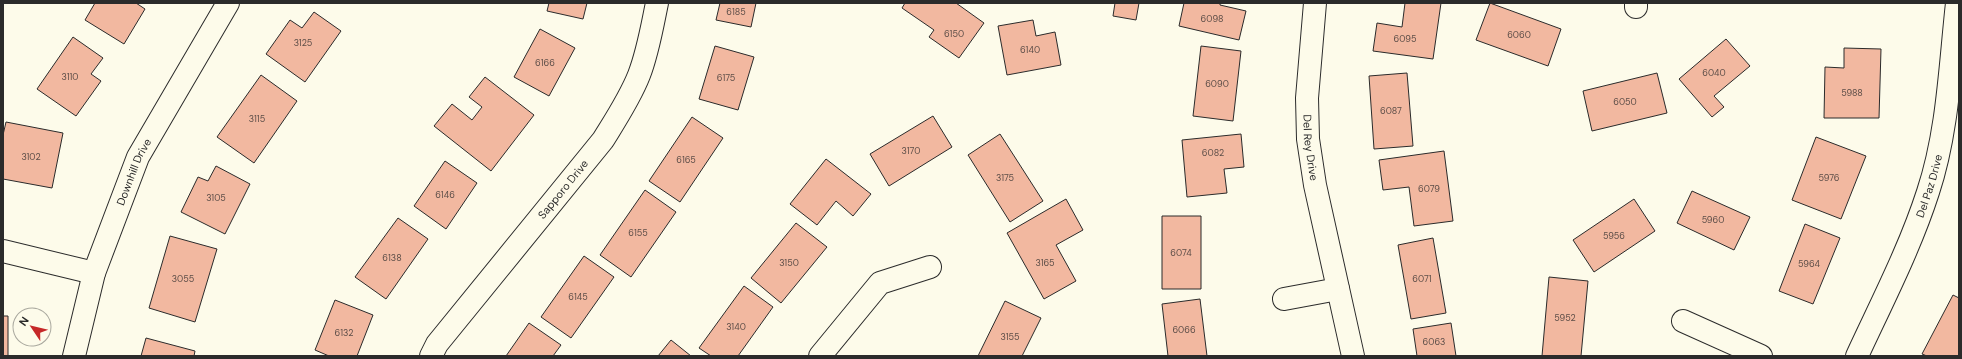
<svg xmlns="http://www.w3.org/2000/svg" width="1962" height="359" font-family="'DM Sans',sans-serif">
  <rect width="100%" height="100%" fill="#fdfbea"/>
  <path fill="#f2b8a0" stroke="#2b2b2b" d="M95,3H136L145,9L124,44L85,20Z
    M549,3H587L583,19L547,11Z
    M720,3H756L751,27L716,20Z
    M905,3H956L984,23L959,58L929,37L934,30L902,8Z
    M1115,3H1139L1136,20L1113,16Z
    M1184,3H1220V5L1246,11L1239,40L1179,26Z
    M1405,3H1441L1433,59L1373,51L1377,23L1402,27Z
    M1490,3L1561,29L1548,66L1476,40Z
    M314,12L341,31L305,82L266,54L290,20L302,28Z
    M1033,20L1036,36L1055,32L1061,65L1007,75L998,26Z
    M540,29L575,48L549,96L514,77Z
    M73,37L103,58L91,74L101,81L76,116L37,89Z
    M1726,39L1750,66L1714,96L1724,107L1712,117L1679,79Z
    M715,46L754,57L738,110L699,99Z
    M1201,46L1241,51L1233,121L1193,116Z
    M1844,48L1881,49L1879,118H1824L1825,67L1844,68Z
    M1407,73L1413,146L1374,149L1369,76Z
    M1657,73L1667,113L1592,131L1583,91Z
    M261,75L297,101L254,163L217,137Z
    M485,77L534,115L491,171L434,126L452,104L472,120L482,107L469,97Z
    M933,116L952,147L889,186L870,154Z
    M692,117L723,138L680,202L649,181Z
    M6,122L63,133L52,188L3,179V135Z
    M1000,134L1043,201L1010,222L968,155Z
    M1241,134L1244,167L1224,169L1227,193L1187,197L1182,140Z
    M1816,137L1866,156L1841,219L1792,200Z
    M1444,151L1453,221L1414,226L1409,187L1383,190L1379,160Z
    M826,159L871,194L853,216L836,201L817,225L790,204Z
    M445,161L477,183L446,229L414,206Z
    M216,166L250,184L225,234L181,212L198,177L208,181Z
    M645,190L676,212L631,277L600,255Z
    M1692,191L1750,217L1734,250L1677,223Z
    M1066,199L1083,230L1056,245L1076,281L1044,299L1007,233Z
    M1634,199L1655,231L1594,272L1573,240Z
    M1162,216H1201V289H1162Z
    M398,218L428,239L386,299L355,277Z
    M796,223L827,247L781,303L751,278Z
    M1805,224L1840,238L1813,304L1779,291Z
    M170,236L217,249L195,322L149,308Z
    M1433,238L1446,313L1411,319L1398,245Z
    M584,256L614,277L571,338L541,317Z
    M1549,277L1588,281L1581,356H1542Z
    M744,286L773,307L738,356H711L699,348Z
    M1953,295L1959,298V356H1927L1922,354Z
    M1200,299L1207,356H1168L1162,304Z
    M335,300L373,315L357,356H329L315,350Z
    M1005,301L1041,318L1022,356H978Z
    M3,316H8V356H3Z
    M529,323L561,345L553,356H506Z
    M1451,323L1456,356H1417L1413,329Z
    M146,338L195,351L194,356H141Z
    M671,340L691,356H658Z"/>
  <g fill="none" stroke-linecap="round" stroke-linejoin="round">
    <g stroke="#2b2b2b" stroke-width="24">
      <g id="street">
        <path id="s1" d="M1315,3L1307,98L1308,139L1315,185L1353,356"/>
        <path d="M1636,7V3"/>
        <path d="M3,251L94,273"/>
        <path d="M1284,299L1338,289"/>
        <path d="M1683,321L1761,356"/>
        <path id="s2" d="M74,356L94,273L138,157L228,3"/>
        <path id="s3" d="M431,356L437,344L603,140C616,119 630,98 639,75C648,52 652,27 657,3"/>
        <path d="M820,356L880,283L930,267"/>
        <path id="s4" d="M1857,356C1882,302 1910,248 1928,192C1948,132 1950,66 1957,3"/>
      </g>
    </g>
    <use href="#street" stroke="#fdfbea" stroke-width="22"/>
  </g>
  <g text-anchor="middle" stroke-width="3" stroke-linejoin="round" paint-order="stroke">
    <g font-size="9" fill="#5d4e48">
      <text x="736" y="15">6185</text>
      <text x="1212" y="22">6098</text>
      <text x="954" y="37">6150</text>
      <text x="1519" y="38">6060</text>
      <text x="1405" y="42">6095</text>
      <text x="303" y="46">3125</text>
      <text x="1030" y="53">6140</text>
      <text x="545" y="66">6166</text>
      <text x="1714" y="76">6040</text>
      <text x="70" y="80">3110</text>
      <text x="726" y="81">6175</text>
      <text x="1217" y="87">6090</text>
      <text x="1852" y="96">5988</text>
      <text x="1625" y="105">6050</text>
      <text x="1391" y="114">6087</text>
      <text x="257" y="122">3115</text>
      <text x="911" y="154">3170</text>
      <text x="1213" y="156">6082</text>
      <text x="31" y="160">3102</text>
      <text x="686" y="163">6165</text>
      <text x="1005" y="181">3175</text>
      <text x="1829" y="181">5976</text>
      <text x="1429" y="192">6079</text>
      <text x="445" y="198">6146</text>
      <text x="216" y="201">3105</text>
      <text x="1713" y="223">5960</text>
      <text x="638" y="236">6155</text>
      <text x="1614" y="239">5956</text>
      <text x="1181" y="256">6074</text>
      <text x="392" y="261">6138</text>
      <text x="789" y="266">3150</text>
      <text x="1045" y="266">3165</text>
      <text x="1809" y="267">5964</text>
      <text x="183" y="282">3055</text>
      <text x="1422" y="282">6071</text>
      <text x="578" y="300">6145</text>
      <text x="1565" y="321">5952</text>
      <text x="736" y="330">3140</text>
      <text x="1184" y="333">6066</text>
      <text x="344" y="336">6132</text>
      <text x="1010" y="340">3155</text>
      <text x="1434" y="345">6063</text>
    </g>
    <g font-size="11" fill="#2b2b2b" stroke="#fdfbea">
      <text dy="4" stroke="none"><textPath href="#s1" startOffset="145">Del Rey Drive</textPath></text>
      <text dy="4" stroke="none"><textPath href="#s2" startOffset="194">Downhill Drive</textPath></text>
      <text dy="4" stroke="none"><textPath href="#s4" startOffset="185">Del Paz Drive</textPath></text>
      <text dy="4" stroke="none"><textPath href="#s3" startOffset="213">Sapporo Drive</textPath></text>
    </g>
  </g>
  <rect width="1962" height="359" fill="none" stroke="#2b2b2b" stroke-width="8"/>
  <g transform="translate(32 327) rotate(305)"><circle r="19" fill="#fdfbea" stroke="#a9a89e"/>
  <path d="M0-3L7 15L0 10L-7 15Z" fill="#c62828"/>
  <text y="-6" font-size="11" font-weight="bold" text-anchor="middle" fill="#2b2b2b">N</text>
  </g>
</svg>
